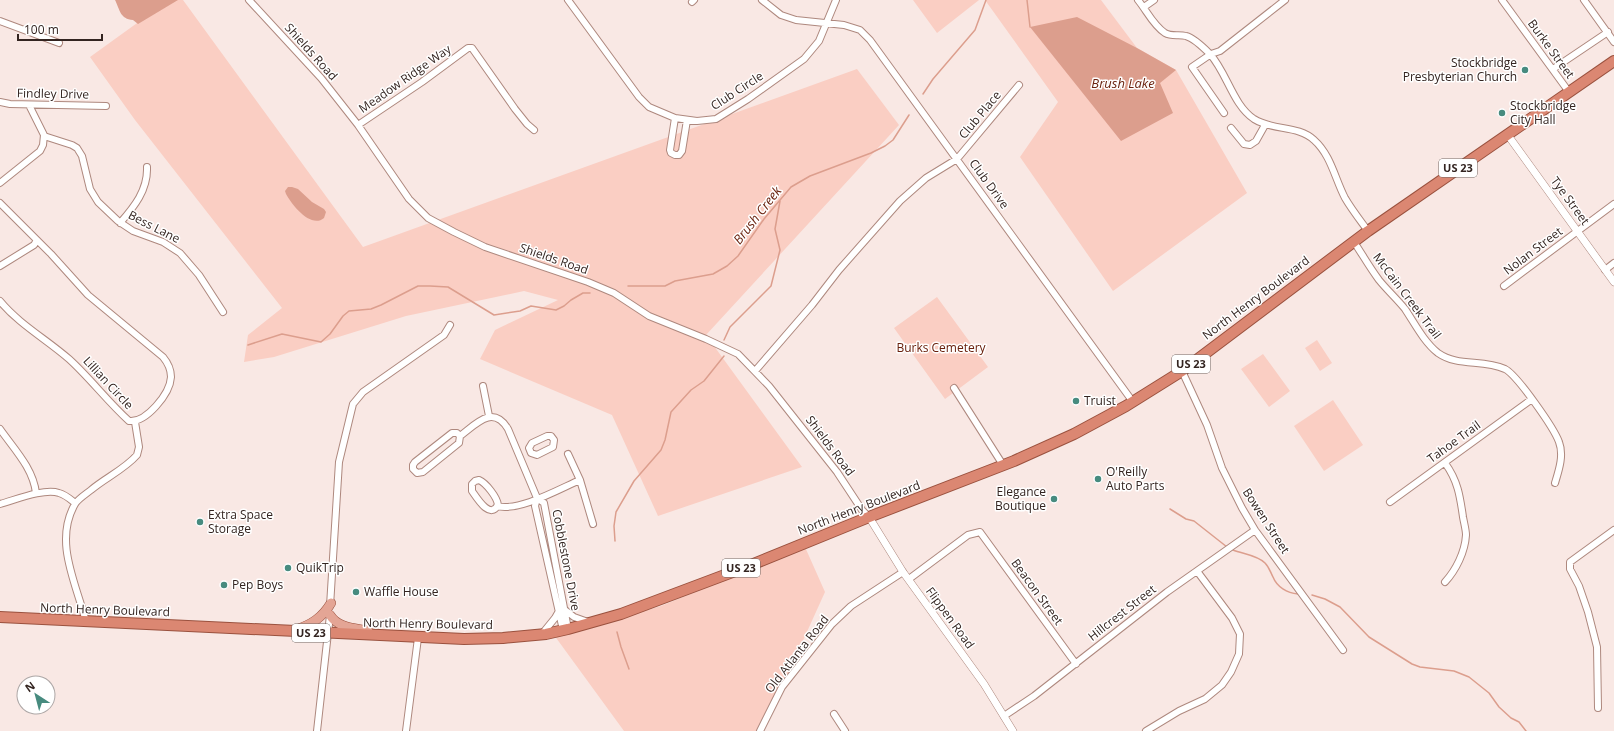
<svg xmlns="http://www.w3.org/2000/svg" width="1614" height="731" font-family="'Open Sans',sans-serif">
  <rect width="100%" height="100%" fill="#f9e8e4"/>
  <path fill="#facec3" d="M169,0H183L363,247L857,69L899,125L706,335L802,467L658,516L612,415L480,359L495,330L558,300L524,291L406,316L274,357L244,362L248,335L282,308L135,120L90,57Z
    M913,0H979L937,33Z
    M985,0H1101L1137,48L1176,70L1247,193L1113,291L1020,157L1058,102Z
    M937,297L988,367L945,399L894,328Z
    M1317,340L1332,363L1320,371L1305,348Z
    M1263,354L1290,391L1269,407L1241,369Z
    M1333,400L1363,445L1324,471L1294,426Z
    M805,547L825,592L762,731H624L554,635L567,634L661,606Z"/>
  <path fill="#dc9e8d" d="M115,0H178L138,24L133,20C120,19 120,10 115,0Z
    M1077,17L1137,48L1176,70L1160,83L1173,113L1121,141L1030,27Z
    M288,187H292L298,189L312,202L324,209L326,212L324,218C311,229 292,205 286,194L285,191Z"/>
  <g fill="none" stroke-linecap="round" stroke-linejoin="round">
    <path stroke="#dc9e8d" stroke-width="1.5" d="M1027,0L1030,27
      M923,94L933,79L975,30L986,0
      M628,286H665L675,281L713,274L727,266L738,256L764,219L791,187L810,176L871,153L885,146L893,140L909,115
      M724,340L730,327L771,286L780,250L775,229L780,201
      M248,345L282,334L321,342L330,334L343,316L349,311L371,309L381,305L418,286H430L448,287L494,315L520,311L531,306L556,310L564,306L571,300L583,293H590
      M1170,509L1186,519L1194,521L1227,547
      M615,541L614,526L616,512L634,481L661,450L665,440L671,412L691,390L704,381L724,356
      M1233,550C1243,554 1257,555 1265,563C1269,567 1270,571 1273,577C1277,587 1287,593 1298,594
      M1312,595L1325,599L1340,607L1369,637L1412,664L1420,667L1454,671L1469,677L1489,693L1499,707L1511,718L1519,722L1526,731
      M617,632L621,647L629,669"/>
    <g stroke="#ae887e" stroke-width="8">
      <path id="minor" d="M249,0L321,78L358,125L409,199L428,218L454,232L485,247L588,282L614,293L649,316L706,339L738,354L769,386L837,472L862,510L869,517
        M568,0L639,97L649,107L675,118L697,121L716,119L748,99L804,59L819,41L836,0
        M762,0L781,15L796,20L844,25L860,30L870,40L1133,402
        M1138,0C1147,11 1153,25 1165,33C1172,37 1179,34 1186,36C1194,38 1204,48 1210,54C1227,73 1233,105 1254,119C1273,131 1298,125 1314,140C1331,155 1335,179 1345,198C1352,210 1360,220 1368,231
        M1502,0L1569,92
        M1584,0L1614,42
        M692,2L694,0
        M1144,7L1154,0
        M0,21L59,43
        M1553,69L1608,32
        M0,102L10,104L106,106
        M1224,113L1192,67L1211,54L1220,51L1285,0
        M675,118L670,150L671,153L675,155H679L682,151L687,120
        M358,125L422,82L468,48H472L515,109L527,124L534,130
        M1231,128L1244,144L1250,145L1256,141L1265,125
        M44,136L72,145L77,148L82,156L90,189L98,202L118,221L133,231L163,242L180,253L199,275L223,312
        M0,183L40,151L43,145L44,135L29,105
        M0,203L51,254L88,295L163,357C168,363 171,369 171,377C170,394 146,423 129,421C107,401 90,378 69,359C46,339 19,324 0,301
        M120,223C134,207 148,190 147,167
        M1354,242C1362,254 1370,268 1379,280C1387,290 1397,299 1405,309C1415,324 1424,342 1438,353C1458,367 1482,359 1505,369C1517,375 1554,428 1559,442C1564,455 1559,470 1555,483
        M0,266L34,245L37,240
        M1605,270L1614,263
        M1504,286L1614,204
        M755,371L812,305L839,270L900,201L926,178L957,159L1019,85
        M1182,371L1207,425L1222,468L1242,508L1255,530L1343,650
        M483,386L489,416
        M954,388L1003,465
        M0,429C14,449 33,468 36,493
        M460,436L457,433H452L415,462L413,465V469L417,473L423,472L459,443L460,436C476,424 493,404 508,429L537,498L544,503L568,629
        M547,436H551L554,440L553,447L537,455L531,453L529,448L532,443Z
        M568,454L580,480L593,524
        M479,480C486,483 497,497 498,505C490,520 477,498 472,491V484L475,481Z
        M537,498L535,506L563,630
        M1390,502L1532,399
        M0,504C15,500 44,488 59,493C66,495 70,499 75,503
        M497,506C519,512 559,489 580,480
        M909,579L968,535L980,532L1076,664
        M1445,582C1456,570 1465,552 1466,535C1466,530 1464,523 1463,517C1460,496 1458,481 1445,463
        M330,606L339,462L353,404L363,392L444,335L450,325
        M565,610L574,617L588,622
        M86,622C77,585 53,542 75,504C78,499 86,494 91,490C105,478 125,469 137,455L139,447L135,422
        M542,634L555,618L559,611
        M1598,708L1597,647L1588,612L1579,586L1570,569V562L1614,530
        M834,714L845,731
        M1004,716L1034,696L1167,592L1255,530
        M317,731L330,615
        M406,731L418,638
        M760,731L782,687L832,624L851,606L903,572
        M1146,731L1179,711L1205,699L1222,685L1231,672L1239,654L1240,634L1232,618L1197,571"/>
    </g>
    <g stroke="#ae887e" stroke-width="8">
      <path id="tertiary" d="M1507,134L1614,282
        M869,517L903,572L984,684L1013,731"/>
    </g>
    <g stroke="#9a513e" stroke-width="10">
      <path id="primary" d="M330,615C338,628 354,628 368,631
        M295,630C311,625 322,618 331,603"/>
    </g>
    <g stroke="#9a513e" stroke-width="12">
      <path id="trunk" d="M0,617L464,639L503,638L546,634L568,629L621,614L746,567L869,517L1014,461L1074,434L1126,406L1182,371L1368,231L1614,61"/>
    </g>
    <use href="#minor" stroke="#fff" stroke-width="6"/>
    <use href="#tertiary" stroke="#fff" stroke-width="7"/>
    <use href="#primary" stroke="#e4a595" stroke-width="9"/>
    <use href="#trunk" stroke="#db8772" stroke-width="10"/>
  </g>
  <g fill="#478b7f" stroke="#fff" stroke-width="1.5">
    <circle cx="1525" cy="70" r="4"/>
    <circle cx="1502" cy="113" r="4"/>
    <circle cx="1076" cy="401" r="4"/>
    <circle cx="1098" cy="479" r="4"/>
    <circle cx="1054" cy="499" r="4"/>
    <circle cx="200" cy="522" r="4"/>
    <circle cx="288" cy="568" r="4"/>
    <circle cx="224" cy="585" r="4"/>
    <circle cx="356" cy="592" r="4"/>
  </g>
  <g text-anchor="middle" stroke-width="3" stroke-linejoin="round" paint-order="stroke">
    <g fill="#fff" stroke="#706663" stroke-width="1">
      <rect x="1439" y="159" width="38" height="18" rx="3"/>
      <rect x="1172" y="355" width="38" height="18" rx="3"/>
      <rect x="722" y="559" width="38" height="18" rx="3"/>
      <rect x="292" y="624" width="38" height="18" rx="3"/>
    </g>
    <g font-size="11" font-weight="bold" fill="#332420">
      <text x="1458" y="172">US 23</text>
      <text x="1191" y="368">US 23</text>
      <text x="741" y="572">US 23</text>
      <text x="311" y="637">US 23</text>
    </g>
    <g font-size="12" fill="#332420" stroke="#fff">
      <text transform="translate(1551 49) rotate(54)" y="4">Burke Street</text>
      <text transform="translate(311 52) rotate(48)" y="4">Shields Road</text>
      <text transform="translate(405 79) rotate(-35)" y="4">Meadow Ridge Way</text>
      <text transform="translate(737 91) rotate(-33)" y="4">Club Circle</text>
      <text transform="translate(53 94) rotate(1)" y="4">Findley Drive</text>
      <text transform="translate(980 115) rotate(-50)" y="4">Club Place</text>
      <text transform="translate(989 184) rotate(54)" y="4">Club Drive</text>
      <text transform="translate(1570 201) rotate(54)" y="4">Tye Street</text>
      <text transform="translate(154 227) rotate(27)" y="4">Bess Lane</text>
      <text transform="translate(1533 251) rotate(-37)" y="4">Nolan Street</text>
      <text transform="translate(554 259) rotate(19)" y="4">Shields Road</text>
      <text transform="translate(1407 296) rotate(53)" y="4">McCain Creek Trail</text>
      <text transform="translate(1256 298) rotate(-37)" y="4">North Henry Boulevard</text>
      <text transform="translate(108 383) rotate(47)" y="4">Lillian Circle</text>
      <text transform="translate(1454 442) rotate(-36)" y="4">Tahoe Trail</text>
      <text transform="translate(830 446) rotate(53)" y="4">Shields Road</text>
      <text transform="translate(859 508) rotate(-21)" y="4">North Henry Boulevard</text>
      <text transform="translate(1266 521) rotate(57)" y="4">Bowen Street</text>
      <text transform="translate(566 560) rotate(79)" y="4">Cobblestone Drive</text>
      <text transform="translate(1037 592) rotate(54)" y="4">Beacon Street</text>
      <text transform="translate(105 610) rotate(2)" y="4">North Henry Boulevard</text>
      <text transform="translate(1122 613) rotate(-38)" y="4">Hillcrest Street</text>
      <text transform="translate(950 618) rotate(54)" y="4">Flippen Road</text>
      <text transform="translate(428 624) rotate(1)" y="4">North Henry Boulevard</text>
      <text transform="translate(797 654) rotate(-52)" y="4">Old Atlanta Road</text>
    </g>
    <g font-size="12" fill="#332420" stroke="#fff" text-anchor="start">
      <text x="1517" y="67" text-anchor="end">Stockbridge<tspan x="1517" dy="14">Presbyterian Church</tspan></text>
      <text x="1510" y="110">Stockbridge<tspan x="1510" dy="14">City Hall</tspan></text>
      <text x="1084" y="405">Truist</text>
      <text x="1106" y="476">O'Reilly<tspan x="1106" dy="14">Auto Parts</tspan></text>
      <text x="1046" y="496" text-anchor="end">Elegance<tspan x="1046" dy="14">Boutique</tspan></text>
      <text x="208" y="519">Extra Space<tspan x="208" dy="14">Storage</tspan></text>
      <text x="296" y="572">QuikTrip</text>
      <text x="232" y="589">Pep Boys</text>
      <text x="364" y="596">Waffle House</text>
    </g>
    <g font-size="12" fill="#69200c" stroke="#fff">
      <text x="941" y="352">Burks Cemetery</text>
    </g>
    <g font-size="13" font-style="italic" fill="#6b230f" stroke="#fff">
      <text x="1123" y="88">Brush Lake</text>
      <text transform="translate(757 215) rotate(-52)" y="5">Brush Creek</text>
    </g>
  </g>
  <g transform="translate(36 695) rotate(324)"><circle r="19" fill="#ffffff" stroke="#ada7a6"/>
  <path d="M0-3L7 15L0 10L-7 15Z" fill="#478b7f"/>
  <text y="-6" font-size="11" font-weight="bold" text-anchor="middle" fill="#332420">N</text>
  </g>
  <path d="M18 34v6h84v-6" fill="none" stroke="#332420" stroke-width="2"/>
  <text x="24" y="34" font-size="12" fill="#332420" stroke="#ffffff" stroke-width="3" paint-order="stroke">100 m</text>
</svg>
